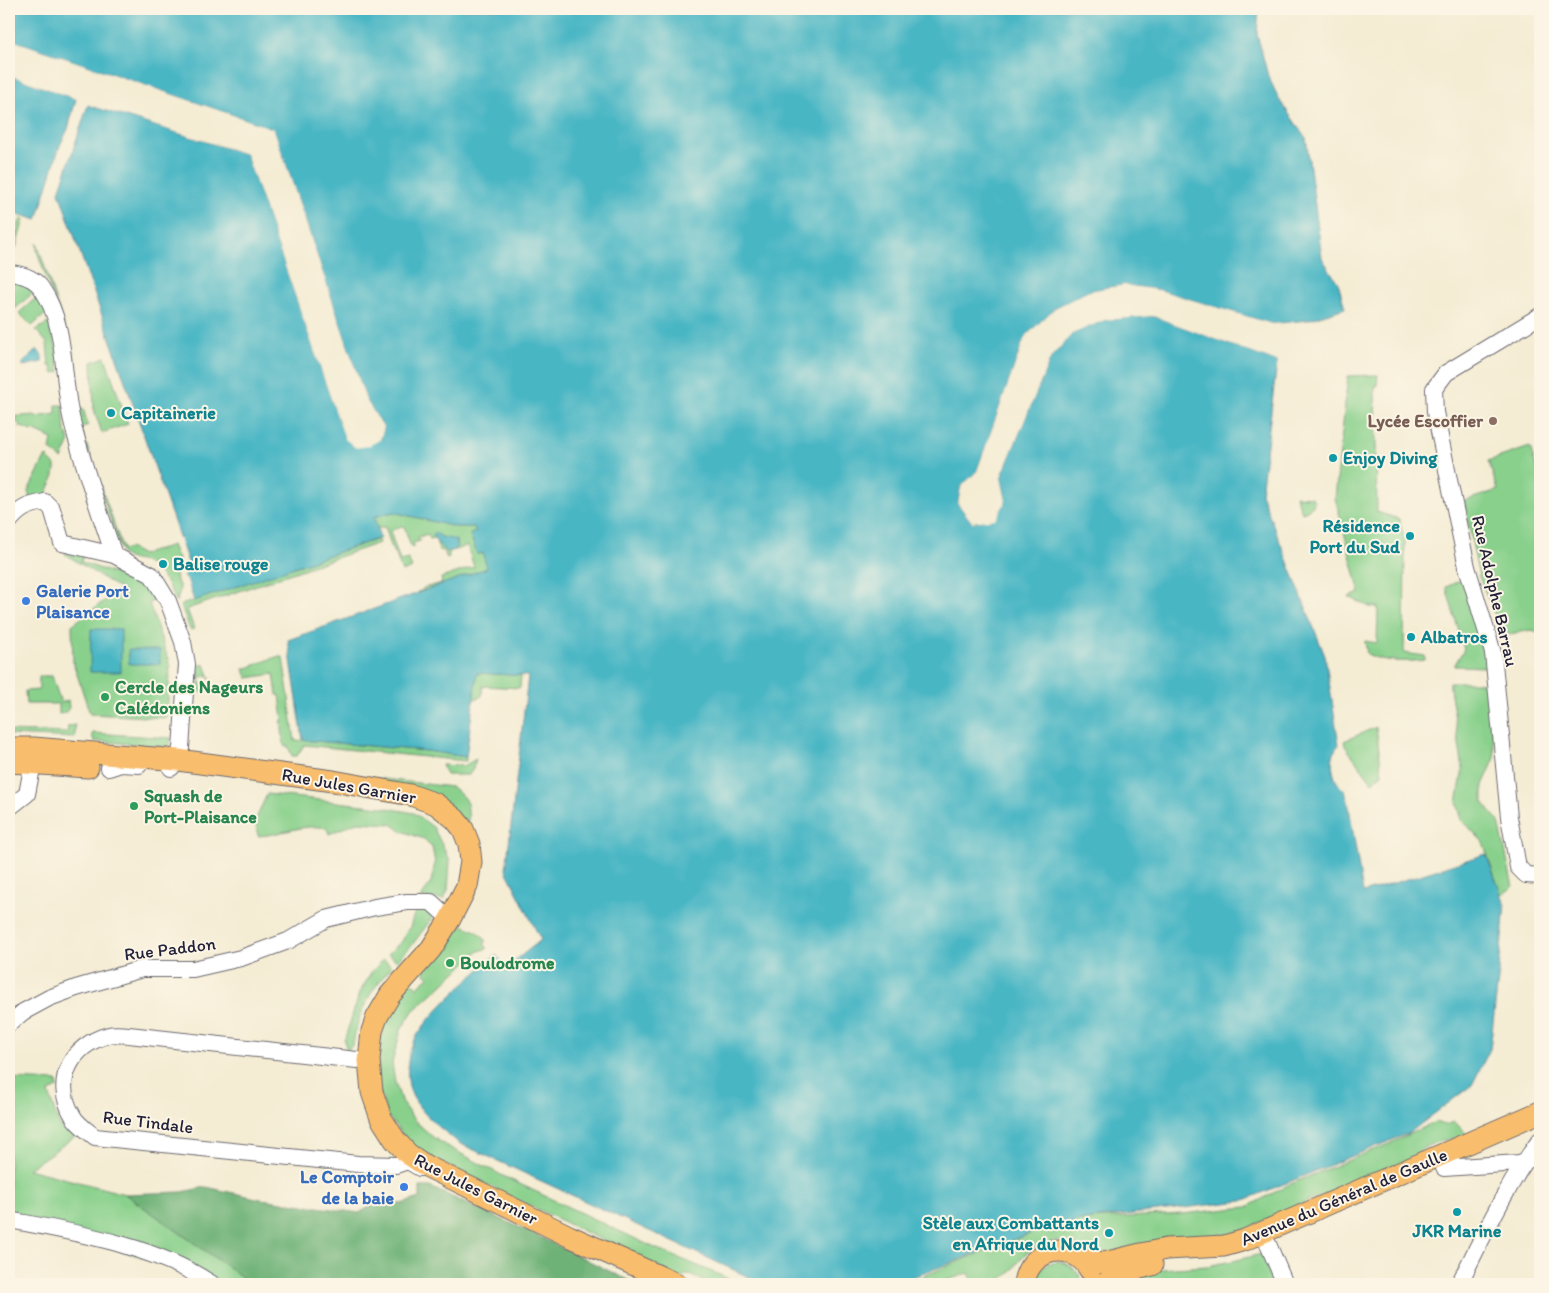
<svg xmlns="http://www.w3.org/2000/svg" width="1549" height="1293" font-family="Itim,sans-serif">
  <rect width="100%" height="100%" fill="#fcf5e5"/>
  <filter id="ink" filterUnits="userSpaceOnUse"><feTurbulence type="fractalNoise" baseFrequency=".02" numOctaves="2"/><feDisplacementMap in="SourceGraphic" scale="10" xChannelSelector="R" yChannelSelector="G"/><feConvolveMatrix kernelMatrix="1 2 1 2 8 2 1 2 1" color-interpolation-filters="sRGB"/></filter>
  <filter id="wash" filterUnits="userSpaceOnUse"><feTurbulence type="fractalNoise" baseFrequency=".0096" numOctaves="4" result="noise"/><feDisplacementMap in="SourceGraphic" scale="20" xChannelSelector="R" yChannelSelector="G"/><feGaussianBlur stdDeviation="1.12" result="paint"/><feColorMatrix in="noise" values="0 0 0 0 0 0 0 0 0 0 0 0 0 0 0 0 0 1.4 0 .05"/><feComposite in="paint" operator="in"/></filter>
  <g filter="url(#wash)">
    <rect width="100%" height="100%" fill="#f4ecd3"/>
    <path fill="#88d08b" stroke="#557963" d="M21,218L24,219L16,248L9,257V245L14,238Z
      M37,243L75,360L77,409H83L88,425L81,428L123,550L130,548L142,555L172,545L179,562L175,576L180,588L177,602C169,588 161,568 144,562C136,560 128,560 122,554L76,417L71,358L55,303L37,251Z
      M9,278L21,279L35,291L15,309L9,302Z
      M38,296L47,313L32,326L19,313Z
      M48,323L55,342L60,372L53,373L52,366H49L47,343L36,330Z
      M105,357L128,424L102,433L94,410L92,362Z
      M1378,375L1377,386H1375L1377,512L1399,519L1405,542L1404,653L1425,656V660C1406,662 1385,663 1367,654L1365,641L1377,643L1378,607H1370L1349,597L1360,593L1335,498L1348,376Z
      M56,405H63L65,431L70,441L62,459L50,450L52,439L33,430L32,431L19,426L20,424L9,419V417L35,415L36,417L56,414Z
      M1530,447L1538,473H1540V633L1532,630L1503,635L1479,577L1464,501L1498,490L1488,461Z
      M46,456L55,465C56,476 49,487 45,497L30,499L28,491Z
      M1296,496L1312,497L1314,502L1313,506L1302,513Z
      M393,512L456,527H474L476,532L471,534L478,554L482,553L488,568L417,593V592L423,590V588L442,583L441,578L474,567L467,546L449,552V558L447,559L444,551L439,550L435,538L430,539L428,534L418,537L420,541L413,543L414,546L411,547L404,526L390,531L400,561L408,559L412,568L402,572L395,552H393L385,527L377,529L374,517Z
      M378,539L379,543L187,609L194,629L190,630L181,605Z
      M68,549L84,554L81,562L135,581L138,572L148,577L161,598L149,603L170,665L167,718L90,714L73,662L72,625L120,589L65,554Z
      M1463,579L1485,641L1487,667L1454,666L1464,649L1446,587Z
      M276,657H283L295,741L303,740L427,751L466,757V761L304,745L297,756H292L288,746H284L281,721H283L280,695H277L274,674L247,678L244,669Z
      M205,664L211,681L208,675L199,678L206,692H199L198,666Z
      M477,673L521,675L520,688L483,686L482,696L473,700Z
      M39,676H52L61,703L68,700L69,708L65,713L59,714V704H26L25,691L39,690Z
      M1449,682H1478L1488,686L1495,758L1483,785V802L1499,822L1513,887L1501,895L1483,842L1462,820L1457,803L1463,769Z
      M75,725V738L9,735V731L67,733L68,726Z
      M1376,727L1382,774L1372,782L1345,746L1344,741Z
      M93,733L171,738L169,747L94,741L92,735Z
      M193,757L452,787C471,802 468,805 468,829L445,802Z
      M476,759L473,769L469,775H446L442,765L464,766Z
      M267,794L381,807L414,813L433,827L450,861L448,890L444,899L421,898L431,882L435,863L432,847L424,839L402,831L391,824L357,822L329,834L327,828C302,823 282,835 258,836L255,821Z
      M425,910L433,917L412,945L397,961L388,954L403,940L405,933L410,927L415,911Z
      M458,923L478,932L485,939V946L488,948L479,951L413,1011L401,1030L392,1063L395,1082L402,1103L414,1120L434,1138L454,1150L507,1178L655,1248L741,1284H709L688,1274L680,1278L415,1150L387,1115L376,1080L383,1021L410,980L417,987L429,977L424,972Z
      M384,959L392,967C369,991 358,1013 353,1045L347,1050L344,1041L360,992L373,970Z
      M9,1079L57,1081L58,1088L49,1092C52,1105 56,1117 62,1129L71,1123L79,1134L28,1169L125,1194L252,1284H220L214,1280L9,1215Z
      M1435,1122L1444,1125L1455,1122L1468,1136C1449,1139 1423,1142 1413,1159L1285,1211L1242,1231L1218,1237L1096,1254L1057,1241L1039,1245L1024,1255L1011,1272L999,1281L991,1284H974L969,1273L936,1284H906L947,1266L1032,1233L1090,1219L1182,1214L1247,1207L1288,1185L1391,1143Z
      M1261,1254L1274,1284H1115L1160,1269L1207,1266L1237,1260Z
      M1058,1261C1071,1264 1080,1271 1082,1284H1032C1037,1270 1043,1263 1058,1261Z"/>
    <path fill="#6eb277" stroke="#486a59" d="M206,1187L261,1199L359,1213L376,1203L401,1204L420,1198V1187H430L530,1232L636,1284H535L519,1278L482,1284H252L125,1194L182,1192Z"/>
    <path fill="#49b6c4" stroke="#366c80" d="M9,9H1259L1257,34L1268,76L1280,101L1306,138L1322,258L1338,283L1345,308L1307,320L1272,324L1159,290L1124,285L1089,291L1055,308L1025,337L977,471L961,487L958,504L972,522L996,518L1006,501L1001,477L1051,357L1072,334L1105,320L1153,316L1277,362L1261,494L1325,656L1339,745C1328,754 1331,783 1345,790L1348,801L1363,893L1486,854L1505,904L1499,971L1490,1049L1472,1085L1409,1133L1242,1201L1090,1219L1031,1233L894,1284H764L459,1143C443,1130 423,1116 413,1097C406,1084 406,1062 411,1048C421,1019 472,977 496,955L507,967L541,940L506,870L528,676L477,673L466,757L427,751L303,740L288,640L487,568L483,553L477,554L470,534L476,532L474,527H456L393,512L374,517L380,538L194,601L188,581L184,577L188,562L59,192L88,105L246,154L345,438L356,448L380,440L384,428L366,400L274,129L9,39Z
      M9,75L76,99L68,129L60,145L37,220L9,211Z
      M37,349L42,356V362L23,366V363Z
      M435,533L442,537L456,540L457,546L454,550L447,552C439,544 437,545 433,534Z
      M91,629H121V672H90Z
      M128,650H160V664H129Z"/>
    <path fill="#f4ecd3" d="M9,39L274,129L366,400L384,428L380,440L368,446L356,448L345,439L246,154L86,104L89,103L248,153L347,437L357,445L368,443L378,438L381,428L363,401L273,131L9,42Z
      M9,73L77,97L79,100L9,75Z
      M1124,285L1159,290L1272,324L1283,323L1282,325L1271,327L1159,293L1125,288L1090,294L1056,310L1027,339L979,472L963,488L961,504L973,520L994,516L1003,500L998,476L1049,356L1071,332L1105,318L1154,314L1277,360V362L1153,316L1105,320L1072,334L1051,357L1001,477L1006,501L996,519L972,522L958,504L961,487L977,471L1025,337L1055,308L1089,291Z"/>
  </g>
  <g filter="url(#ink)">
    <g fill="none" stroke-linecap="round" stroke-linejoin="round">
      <g stroke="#6c6970" stroke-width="18">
        <path id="minor" d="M9,273C21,274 35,278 42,289C68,327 61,378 72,421C83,466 99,511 114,555L152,575L168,601L183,642L187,664L181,748L178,760L171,768
          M1540,316L1446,373L1434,389L1435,412L1467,567L1493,653L1509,817L1518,867L1526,875L1540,876
          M9,522C20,508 28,505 45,502L52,509L62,543L114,555
          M109,768L121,764L139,765
          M9,808L27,794L33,763L31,756L28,754
          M9,1024L23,1012L49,998L76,988L142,969H193L241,958L288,941L326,919L375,907L407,902H431L450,919
          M357,1060L129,1035C123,1035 115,1033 109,1035C71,1045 52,1081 73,1116C77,1124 88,1131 95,1137L358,1164L396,1165L408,1161L420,1168
          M1444,1168L1519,1163L1531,1159
          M9,1220C77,1233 153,1245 212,1284
          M1268,1244L1285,1284
          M1459,1284C1484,1235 1507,1184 1540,1140"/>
      </g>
      <g stroke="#6c6970" stroke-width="23">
        <path id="major" d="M9,748H34L178,760L333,781L411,795L436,804L455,819L463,829L469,844L471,862L467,886L450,919L431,949L390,995L377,1017L372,1031L369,1060L372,1092L381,1118L395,1140L408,1154L426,1166L569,1236L677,1284
          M9,762L88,767
          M1081,1259L1104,1263L1141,1254L1166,1249L1224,1246L1245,1240L1540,1112
          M1024,1284C1028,1249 1072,1238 1090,1270
          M1104,1284L1128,1271L1152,1265"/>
      </g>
      <use href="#minor" stroke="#fff" stroke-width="16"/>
      <use href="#major" stroke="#f9be6d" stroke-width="21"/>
    </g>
  </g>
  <g fill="#0f9aa8" stroke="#fcf5e5" stroke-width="2">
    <circle cx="111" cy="413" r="5"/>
    <circle cx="1333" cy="458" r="5"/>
    <circle cx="1410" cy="536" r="5"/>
    <circle cx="163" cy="564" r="5"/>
    <circle cx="1411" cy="637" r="5"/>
    <circle cx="1457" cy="1212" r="5"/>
    <circle cx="1109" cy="1233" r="5"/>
  </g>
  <circle fill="#8d6e63" stroke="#fcf5e5" stroke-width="2" cx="1493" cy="421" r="5"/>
  <g fill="#3f7fe0" stroke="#fcf5e5" stroke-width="2">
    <circle cx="26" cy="601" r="5"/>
    <circle cx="404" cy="1187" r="5"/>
  </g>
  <g fill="#2e9e5b" stroke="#fcf5e5" stroke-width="2">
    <circle cx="105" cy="697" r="5"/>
    <circle cx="134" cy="806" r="5"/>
    <circle cx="450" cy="963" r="5"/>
  </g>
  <g text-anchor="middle" stroke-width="4" stroke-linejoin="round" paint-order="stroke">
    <g font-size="18" font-weight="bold" fill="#0d838f" stroke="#fcf5e5" text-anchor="start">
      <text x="121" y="419">Capitainerie</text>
      <text x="1343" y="464">Enjoy Diving</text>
      <text x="1400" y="532" text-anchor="end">Résidence<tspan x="1400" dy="21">Port du Sud</tspan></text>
      <text x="173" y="570">Balise rouge</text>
      <text x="1421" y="643">Albatros</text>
      <text x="1099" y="1229" text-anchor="end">Stèle aux Combattants<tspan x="1099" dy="21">en Afrique du Nord</tspan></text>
      <text x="1457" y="1237" text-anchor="middle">JKR Marine</text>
    </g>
    <g font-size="18" font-weight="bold" fill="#785e54" stroke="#fcf5e5" text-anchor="end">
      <text x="1483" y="427">Lycée Escoffier</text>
    </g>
    <g font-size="18" font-weight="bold" fill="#366cbe" stroke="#fcf5e5" text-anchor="start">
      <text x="36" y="597">Galerie Port<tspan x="36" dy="21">Plaisance</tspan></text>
      <text x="394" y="1183" text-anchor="end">Le Comptoir<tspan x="394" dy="21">de la baie</tspan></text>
    </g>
    <g font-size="18" fill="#22223b" stroke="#fcf5e5">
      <text transform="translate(1495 591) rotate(77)" y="6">Rue Adolphe Barrau</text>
      <text transform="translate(349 786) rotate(10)" y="6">Rue Jules Garnier</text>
      <text transform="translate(170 949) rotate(-7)" y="6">Rue Paddon</text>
      <text transform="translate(148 1122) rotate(7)" y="6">Rue Tindale</text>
      <text transform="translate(476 1189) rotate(27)" y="6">Rue Jules Garnier</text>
      <text transform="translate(1344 1197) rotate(-23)" y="6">Avenue du Général de Gaulle</text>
    </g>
    <g font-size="18" font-weight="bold" fill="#27864d" stroke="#fcf5e5" text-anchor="start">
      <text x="115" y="693">Cercle des Nageurs<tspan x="115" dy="21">Calédoniens</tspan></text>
      <text x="144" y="802">Squash de<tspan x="144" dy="21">Port-Plaisance</tspan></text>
      <text x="460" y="969">Boulodrome</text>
    </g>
  </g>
  <rect width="1549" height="1293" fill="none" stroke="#fcf5e5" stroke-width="30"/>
</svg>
